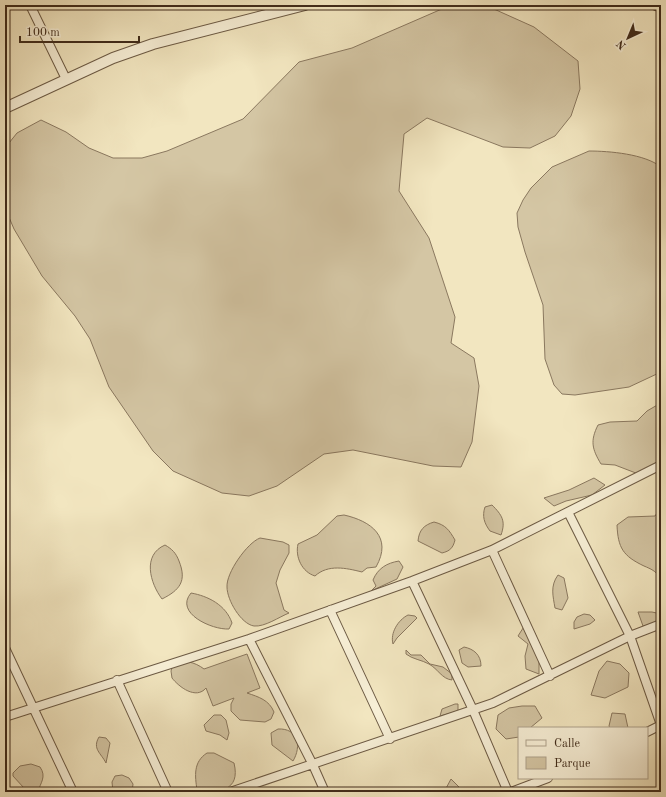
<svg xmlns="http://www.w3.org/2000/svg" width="666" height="797" font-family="'Old Standard TT',serif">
  <rect width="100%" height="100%" fill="#f2e6c0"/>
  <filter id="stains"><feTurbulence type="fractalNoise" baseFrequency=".005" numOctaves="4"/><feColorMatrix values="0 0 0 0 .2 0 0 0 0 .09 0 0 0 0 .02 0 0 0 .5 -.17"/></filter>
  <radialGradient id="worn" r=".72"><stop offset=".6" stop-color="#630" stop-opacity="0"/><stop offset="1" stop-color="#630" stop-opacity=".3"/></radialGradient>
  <path fill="#d4c6a4" stroke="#8a785f" d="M451,5H485L534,27L578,61L580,89L571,116L555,136L530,148L503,147L427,118L404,134L399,191L429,238L455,317L451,343L474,358L479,386L472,442L461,467L433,466L353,450L324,454L277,486L249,496L222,493L173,471L153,451L109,387L90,339L75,316L42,276L14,229L5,208V148L17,133L41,120L66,132L89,148L113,158H142L167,151L243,119L299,62L352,48Z
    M589,151C609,151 645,154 661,167V372L629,387L575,395L562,394L554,385L545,359L543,305L525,252L518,227L517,213L523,200L531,188L552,167Z
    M659,404L661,405V461L641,475L615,465L601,464C592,449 590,441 598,425L610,422L637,421L647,411Z
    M594,478L605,485L592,495L566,501L554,506L544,498L569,490Z
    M492,505C502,515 506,521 501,535L490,531C484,523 482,516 485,507Z
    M661,507V575L659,577C656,571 651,569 644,566C623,556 618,548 617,525L628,517L655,516Z
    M344,515C371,521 393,537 376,567L367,568L362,572C346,568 328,564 315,576C302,572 295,557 298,544L317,535L337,516Z
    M434,522C446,525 449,530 455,540C453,548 450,551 442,553L418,541C419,530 424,525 434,522Z
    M260,538L283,542L289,545V553L280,570L276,583L284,610L289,613C279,617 265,627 254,626C241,624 227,600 227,587C226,573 247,543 260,538Z
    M165,545C172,549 176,553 179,561C187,581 180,590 162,599C150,583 142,555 165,545Z
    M399,561L403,567L397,579L371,591L376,586L373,580C378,568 387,563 399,561Z
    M558,575L564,578L568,598L562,610L555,608C553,596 550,586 558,575Z
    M191,593C208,596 226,605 232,623L229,629C212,630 174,613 191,593Z
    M638,612H652L661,614V629L643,626Z
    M584,614L590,615L595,620L590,624L574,629V622L577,617Z
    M408,615L415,616L417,618L397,638L393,644C390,633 398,620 408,615Z
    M525,625L535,633L539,646V674L526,669L525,656L528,644L518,636Z
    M464,647C474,649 481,655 481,666L468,667L462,663L459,650Z
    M406,650L411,655H421L430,664L443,667L452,674V680C442,679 438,669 429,664C422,660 412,659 406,654Z
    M247,654L260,688L247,693C259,697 269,700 274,712L271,719L265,722L240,720L231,711V704L234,698L213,706L206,688C196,700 179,687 172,678L171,671L173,664C183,659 195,662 204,669Z
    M607,661L620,664L629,673L628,687L605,698L591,695L599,671Z
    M455,704H458V711L440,716L442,709Z
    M522,706H535L542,718L530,728H519V737L506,739L496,729L498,715L509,708Z
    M612,713L625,714L628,728H610L609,726Z
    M214,715H221L226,720L229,733L227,740L220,735L206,731L204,725Z
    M278,729C298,728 302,746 293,761L272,745L271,733Z
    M99,737L106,738L110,743L106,763C101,753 92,749 99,737Z
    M207,753H214L234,763C241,792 218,792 197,792V790C195,776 193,762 207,753Z
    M31,764L40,767C47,777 40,783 38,792H25L24,788L13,776V773L20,766Z
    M122,775L129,778L133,784L132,792H113L112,782L115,776Z
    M451,779L464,792H444Z"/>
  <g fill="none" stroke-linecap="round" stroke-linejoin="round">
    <g stroke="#6c5a44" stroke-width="10">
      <path id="minor" d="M30,5L66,79
        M568,512L630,636L661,725
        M492,550L550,676
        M412,581L473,710L508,792
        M330,610L390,739
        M249,639L313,765L325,792
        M5,648L73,792
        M117,680L168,792
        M5,717L249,639L412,581L492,550L661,465
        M647,732L661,725
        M230,792L493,703L630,636L661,624
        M511,792L548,778"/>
    </g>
    <g stroke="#6c5a44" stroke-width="12">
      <path id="tertiary" d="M656,5L661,6
        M5,108L113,58L153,44L305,5"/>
    </g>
    <use href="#minor" stroke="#f7efd6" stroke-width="8"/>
    <use href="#tertiary" stroke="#f7efd6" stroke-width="10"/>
  </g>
  <rect width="666" height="797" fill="none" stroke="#f2e6c0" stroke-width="20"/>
  <rect x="6" y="6" width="654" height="785" fill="none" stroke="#402b1a" stroke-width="2"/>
  <rect x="10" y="10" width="646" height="777" fill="none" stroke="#402b1a"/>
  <rect x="518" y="727" width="130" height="52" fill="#f7efd6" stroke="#aea18b"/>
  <rect x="526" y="740" width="20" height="6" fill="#f7efd6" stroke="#aea18b"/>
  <text x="554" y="747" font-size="12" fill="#402b1a">Calle</text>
  <rect x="526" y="757" width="20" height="12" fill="#d4c6a4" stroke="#aea18b"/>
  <text x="554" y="767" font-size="12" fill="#402b1a">Parque</text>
  <g transform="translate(628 38) rotate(224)" stroke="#f7efd6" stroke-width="3" paint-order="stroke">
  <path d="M0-3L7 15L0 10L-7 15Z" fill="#402b1a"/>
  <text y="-6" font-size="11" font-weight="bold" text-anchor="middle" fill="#402b1a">N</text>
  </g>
  <path d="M20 36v6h119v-6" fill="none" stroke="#402b1a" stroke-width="2"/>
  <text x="26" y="36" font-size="12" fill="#402b1a" stroke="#f7efd6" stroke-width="3" paint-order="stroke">100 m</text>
  <rect width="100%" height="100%" filter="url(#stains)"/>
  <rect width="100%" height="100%" fill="url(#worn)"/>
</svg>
